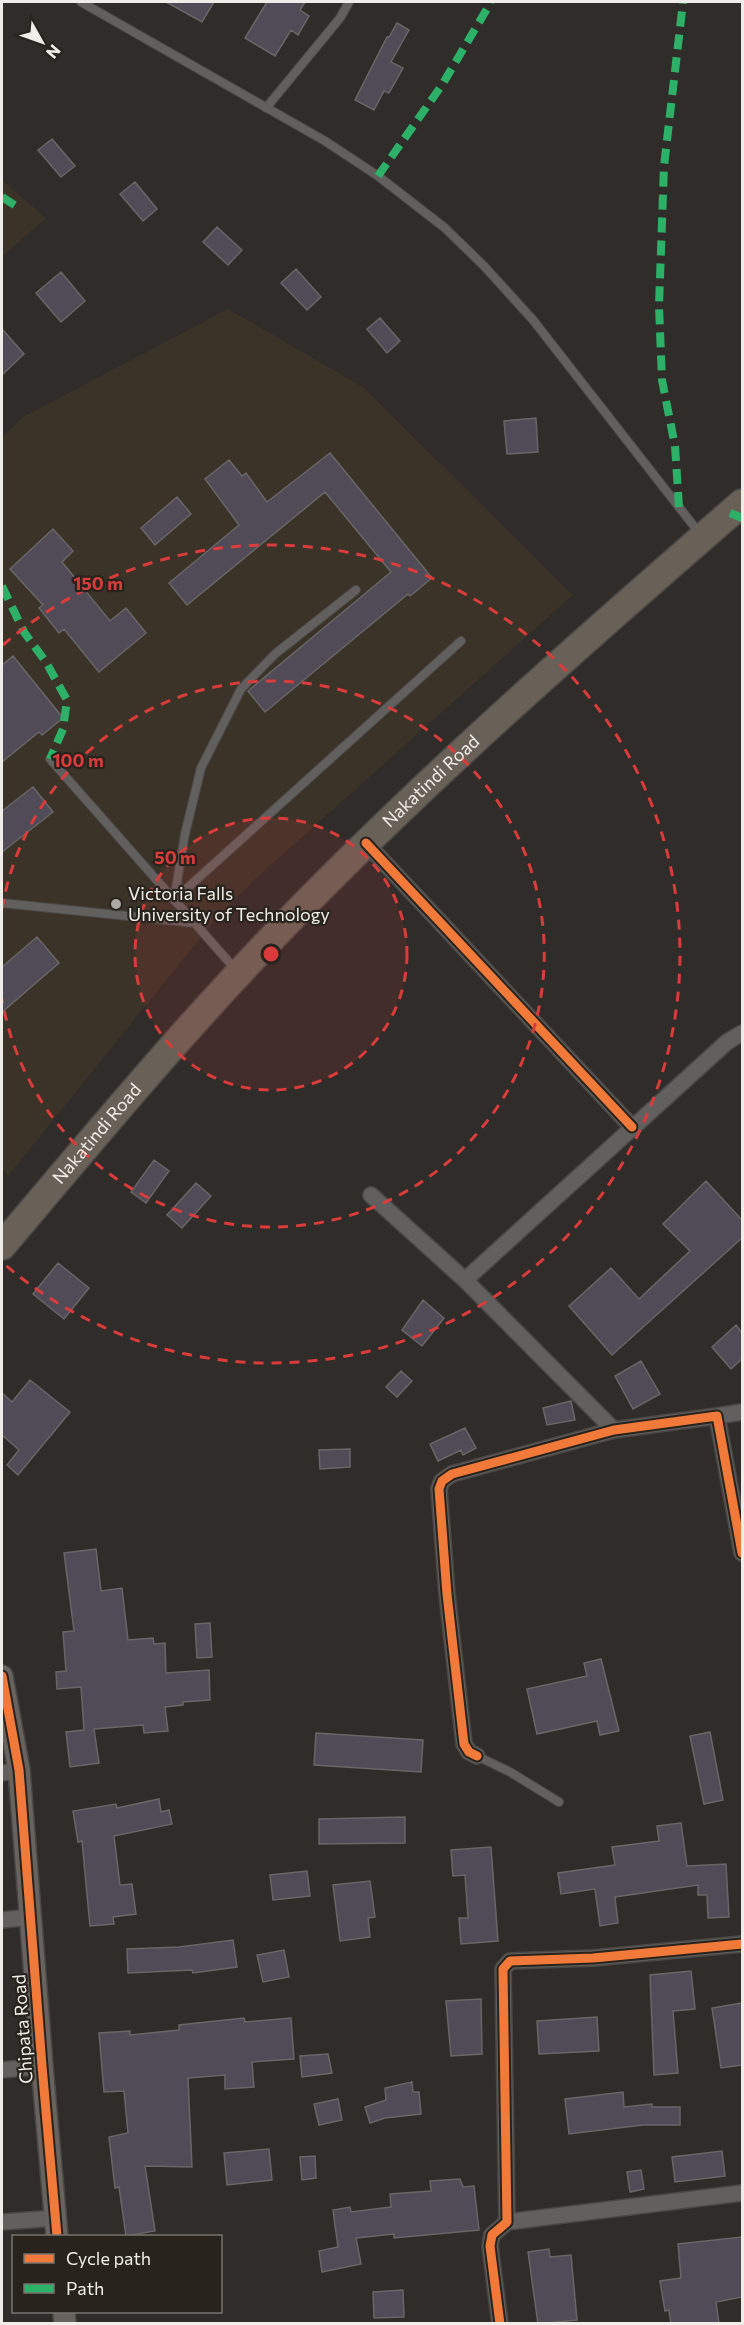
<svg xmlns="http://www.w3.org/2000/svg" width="744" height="2325" font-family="Commissioner,sans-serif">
  <rect width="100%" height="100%" fill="#2f2c29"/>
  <path fill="#3b3328" d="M2,180L46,218L2,257Z
    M228,309L363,387L573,595L253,881L209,927L8,1176L2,1168V437L23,417Z"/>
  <path fill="#504b56" stroke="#686667" stroke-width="1.5" d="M166,2H214L202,22Z
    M267,2H305L300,10L309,16L298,35L291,30L275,56L245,38Z
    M397,23L409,30L391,62L403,68L389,93L384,91L374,110L355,100L387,37H389Z
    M52,139L75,166L61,177L38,150Z
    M135,182L157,209L143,221L120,194Z
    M217,227L242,250L228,265L203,242Z
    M296,269L321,297L307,310L281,283Z
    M61,272L85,301L61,322L36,293Z
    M380,318L400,341L387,353L367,329Z
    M2,329L24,354L2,375Z
    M536,418L538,452L507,454L504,421Z
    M330,453L432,578L410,596L408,594L265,712L248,691L391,572L325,492L187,605L169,583L239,525L205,479L229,460L242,476L246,473L267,502Z
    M177,497L191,514L155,545L141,528Z
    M53,529L73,551L62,562L110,621L126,608L146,633L99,672L64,629L59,633L39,608L43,605L10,569Z
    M13,656L63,718L42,735L39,732L2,762V665Z
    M33,787L53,812L2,852V811Z
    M37,937L59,963L2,1012V967Z
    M154,1160L169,1171L146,1203L131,1192Z
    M706,1181L742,1220V1238L612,1355L569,1306L611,1268L639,1299L690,1251L663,1224Z
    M196,1183L211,1196L182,1228L167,1215Z
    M58,1263L89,1288L64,1319L33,1294Z
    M423,1300L444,1318L422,1346L402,1330Z
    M736,1325L742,1333V1359L731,1369L712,1347Z
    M641,1361L660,1394L633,1409L615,1376Z
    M401,1371L412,1381L397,1397L386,1387Z
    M30,1380L70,1412L18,1475L7,1465L19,1450L2,1435V1393L12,1402Z
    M571,1401L575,1420L547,1425L543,1408Z
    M465,1428L476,1448L463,1455L461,1450L438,1461L430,1444Z
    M350,1449V1467L320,1469L319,1450Z
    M96,1549L101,1591L122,1588L128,1640L153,1638L154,1644L165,1643L166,1673L209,1670L210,1700L183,1702V1705L165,1707L168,1731L144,1733L143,1725L94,1729L99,1763L70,1767L66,1732L84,1730L81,1687L57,1689L56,1672L66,1671L63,1632L74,1631L64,1553Z
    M210,1623L212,1657L197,1658L195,1624Z
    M601,1659L619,1731L600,1735L597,1721L537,1734L527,1689L587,1676L584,1663Z
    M710,1732L723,1800L704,1804L690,1736Z
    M316,1733L423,1740L421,1772L314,1765Z
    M159,1799L161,1812L169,1810L172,1824L114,1836L120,1885L132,1884L136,1914L113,1917L114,1924L90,1926L82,1841L78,1842L73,1811L116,1804L117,1808Z
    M405,1817V1843L319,1844V1819Z
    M681,1823L687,1866L726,1864L729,1917L708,1918L707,1895H698V1885L615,1897L618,1923L600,1926L595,1889L561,1894L558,1873L615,1865L612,1847L659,1841L657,1826Z
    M491,1847L498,1941L461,1944L459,1918H468L465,1875L453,1876L451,1850Z
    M307,1871L310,1896L273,1900L270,1875Z
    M370,1881L375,1917L368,1918L370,1937L340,1941L333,1885Z
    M233,1940L237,1967L193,1973L192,1970L128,1973L127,1949L179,1947Z
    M284,1950L289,1977L263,1982L257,1955Z
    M691,1971L695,2009L673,2011L678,2073L654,2075L650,1975Z
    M481,1999L482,2054L451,2056L446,2001Z
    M742,2003V2065L721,2068L712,2008Z
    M597,2017L599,2051L539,2054L537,2021Z
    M244,2018L245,2022L291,2018L294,2059L252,2062L254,2087L225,2089V2075L188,2078L192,2167L145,2166L155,2231L126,2236L119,2187L115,2188L109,2137L128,2133L124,2091L104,2092L99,2033L130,2031V2035L179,2030V2025Z
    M328,2054L332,2073L302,2077L300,2056Z
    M412,2082L413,2092H419L421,2114L385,2118L370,2123L365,2107L386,2100L385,2088Z
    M623,2092L624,2107L652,2104V2107H680V2125H643L569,2134L565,2099Z
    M338,2099L342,2120L319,2125L314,2104Z
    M269,2149L272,2180L227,2185L224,2153Z
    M722,2151L725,2176L675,2182L672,2157Z
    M315,2156L316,2178L302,2180L300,2157Z
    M641,2170L644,2189L630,2192L627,2172Z
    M460,2179L463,2187L474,2186L479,2230L394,2238V2234L356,2238L361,2264L322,2272L319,2251L338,2247L333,2210L350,2207L351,2212L391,2207L390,2194L431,2191L430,2181Z
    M742,2237V2297L716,2302L719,2324H671L669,2310L665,2311L660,2281L681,2278L678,2244Z
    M549,2249L550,2257L571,2255L577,2320L538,2324L528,2252Z
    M403,2290L404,2317L374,2318L373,2292Z"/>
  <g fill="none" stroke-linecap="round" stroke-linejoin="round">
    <g stroke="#4a4846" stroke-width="10">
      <path id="lane" d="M81,2L325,141L378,176L445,228L484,266L533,320L700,534
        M266,108L340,18L349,2
        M50,759L236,970
        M174,900L461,641
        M174,900L185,834L201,768L241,689L275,654L356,590
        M2,903L195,923
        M477,1756L510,1772L559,1802"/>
    </g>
    <g stroke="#4a4846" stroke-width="18">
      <path id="street" d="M366,843L632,1127
        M371,1195L465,1280L614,1430
        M465,1280L727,1042L742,1033
        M717,1416L742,1412
        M477,1756L469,1752L464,1744L447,1594L439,1489L442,1481L452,1474L614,1430L717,1416L742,1553
        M2,1773L19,1770
        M2,1920L31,1917
        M2,2070L42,2066
        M2,2222L56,2218
        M507,2222L742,2193
        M500,2324L490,2246L492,2235L507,2222L503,1969L510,1961L593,1958L742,1944"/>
    </g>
    <g stroke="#4a4846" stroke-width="24">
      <path id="secondary" d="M2,1676L19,1770L42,2066L57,2236
        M64,2312L65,2324"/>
    </g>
    <g stroke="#4a4846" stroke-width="30">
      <g id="highway">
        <path id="s1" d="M2,1246C85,1148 167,1049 255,956C407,795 575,648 742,503"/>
      </g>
    </g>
    <use href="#lane" stroke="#62605e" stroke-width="8"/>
    <use href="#street" stroke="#62605e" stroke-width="15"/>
    <use href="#secondary" stroke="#68635e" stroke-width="21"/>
    <use href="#highway" stroke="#696157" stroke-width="27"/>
    <path stroke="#2db169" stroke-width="8" stroke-dasharray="15 8" stroke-linecap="butt" d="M378,176L442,85L491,2
      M2,197L21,209
      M679,507L675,446L662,380L659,306L664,166L683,2
      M730,513L742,518
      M2,586L24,632L46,662L67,700L63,729L50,759"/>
    <g stroke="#28231d" stroke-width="13">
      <path id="cycleway" d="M366,843L632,1127
        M2,1676L19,1770L42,2066L57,2236
        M477,1756L469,1752L464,1744L447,1594L439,1489L442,1481L452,1474L614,1430L717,1416L742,1553
        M500,2324L490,2246L492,2235L507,2222L503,1969L510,1961L593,1958L742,1944"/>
    </g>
    <use href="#cycleway" stroke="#f17a3a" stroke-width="9"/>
  </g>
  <circle cx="271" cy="954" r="136" fill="#d93c3b" fill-opacity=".12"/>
  <g fill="none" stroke="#d93c3b" stroke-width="3" stroke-dasharray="10 8">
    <circle cx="271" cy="954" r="136"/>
    <path d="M2 909A273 273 0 1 1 2 999"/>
    <path d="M3 645A409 409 0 1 1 3 1263"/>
  </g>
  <circle fill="#aca9a5" stroke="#28231d" stroke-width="2" cx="116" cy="904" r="6"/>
  <g text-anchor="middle" stroke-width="4.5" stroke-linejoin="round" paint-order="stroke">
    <g font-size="18" fill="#f0ede8" stroke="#28231d">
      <text dy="6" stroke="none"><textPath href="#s1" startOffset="633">Nakatindi Road</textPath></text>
      <text dy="6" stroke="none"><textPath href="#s1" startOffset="147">Nakatindi Road</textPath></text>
      <text transform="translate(23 2029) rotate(-94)" y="6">Chipata Road</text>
    </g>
    <g font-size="18" fill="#f0ede8" stroke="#28231d" text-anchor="start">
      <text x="128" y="900">Victoria Falls<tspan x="128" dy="21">University of Technology</tspan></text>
    </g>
  </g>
  <circle cx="271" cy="954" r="9" fill="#d93c3b" stroke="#28231d" stroke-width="3"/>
  <g font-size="18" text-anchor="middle" font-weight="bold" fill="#d93c3b" stroke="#28231d" stroke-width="4.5" stroke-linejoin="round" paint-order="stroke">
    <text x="98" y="590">150 m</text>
    <text x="78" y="767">100 m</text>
    <text x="175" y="864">50 m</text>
  </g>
  <rect width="744" height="2325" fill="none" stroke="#f0ede8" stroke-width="6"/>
  <rect x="12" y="2235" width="210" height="78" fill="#28231d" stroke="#78746e" stroke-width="1.5"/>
  <rect x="24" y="2254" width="30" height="9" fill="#f17a3a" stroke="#78746e" stroke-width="1.5"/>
  <text x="66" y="2265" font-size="18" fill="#f0ede8">Cycle path</text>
  <rect x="24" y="2284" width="30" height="9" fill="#2db169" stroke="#78746e" stroke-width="1.5"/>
  <text x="66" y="2295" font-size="18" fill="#f0ede8">Path</text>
  <g transform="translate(42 42) rotate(130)" stroke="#28231d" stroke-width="4.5" paint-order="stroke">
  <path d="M0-4.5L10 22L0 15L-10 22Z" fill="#f0ede8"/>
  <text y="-9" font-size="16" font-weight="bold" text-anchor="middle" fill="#f0ede8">N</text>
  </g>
</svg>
